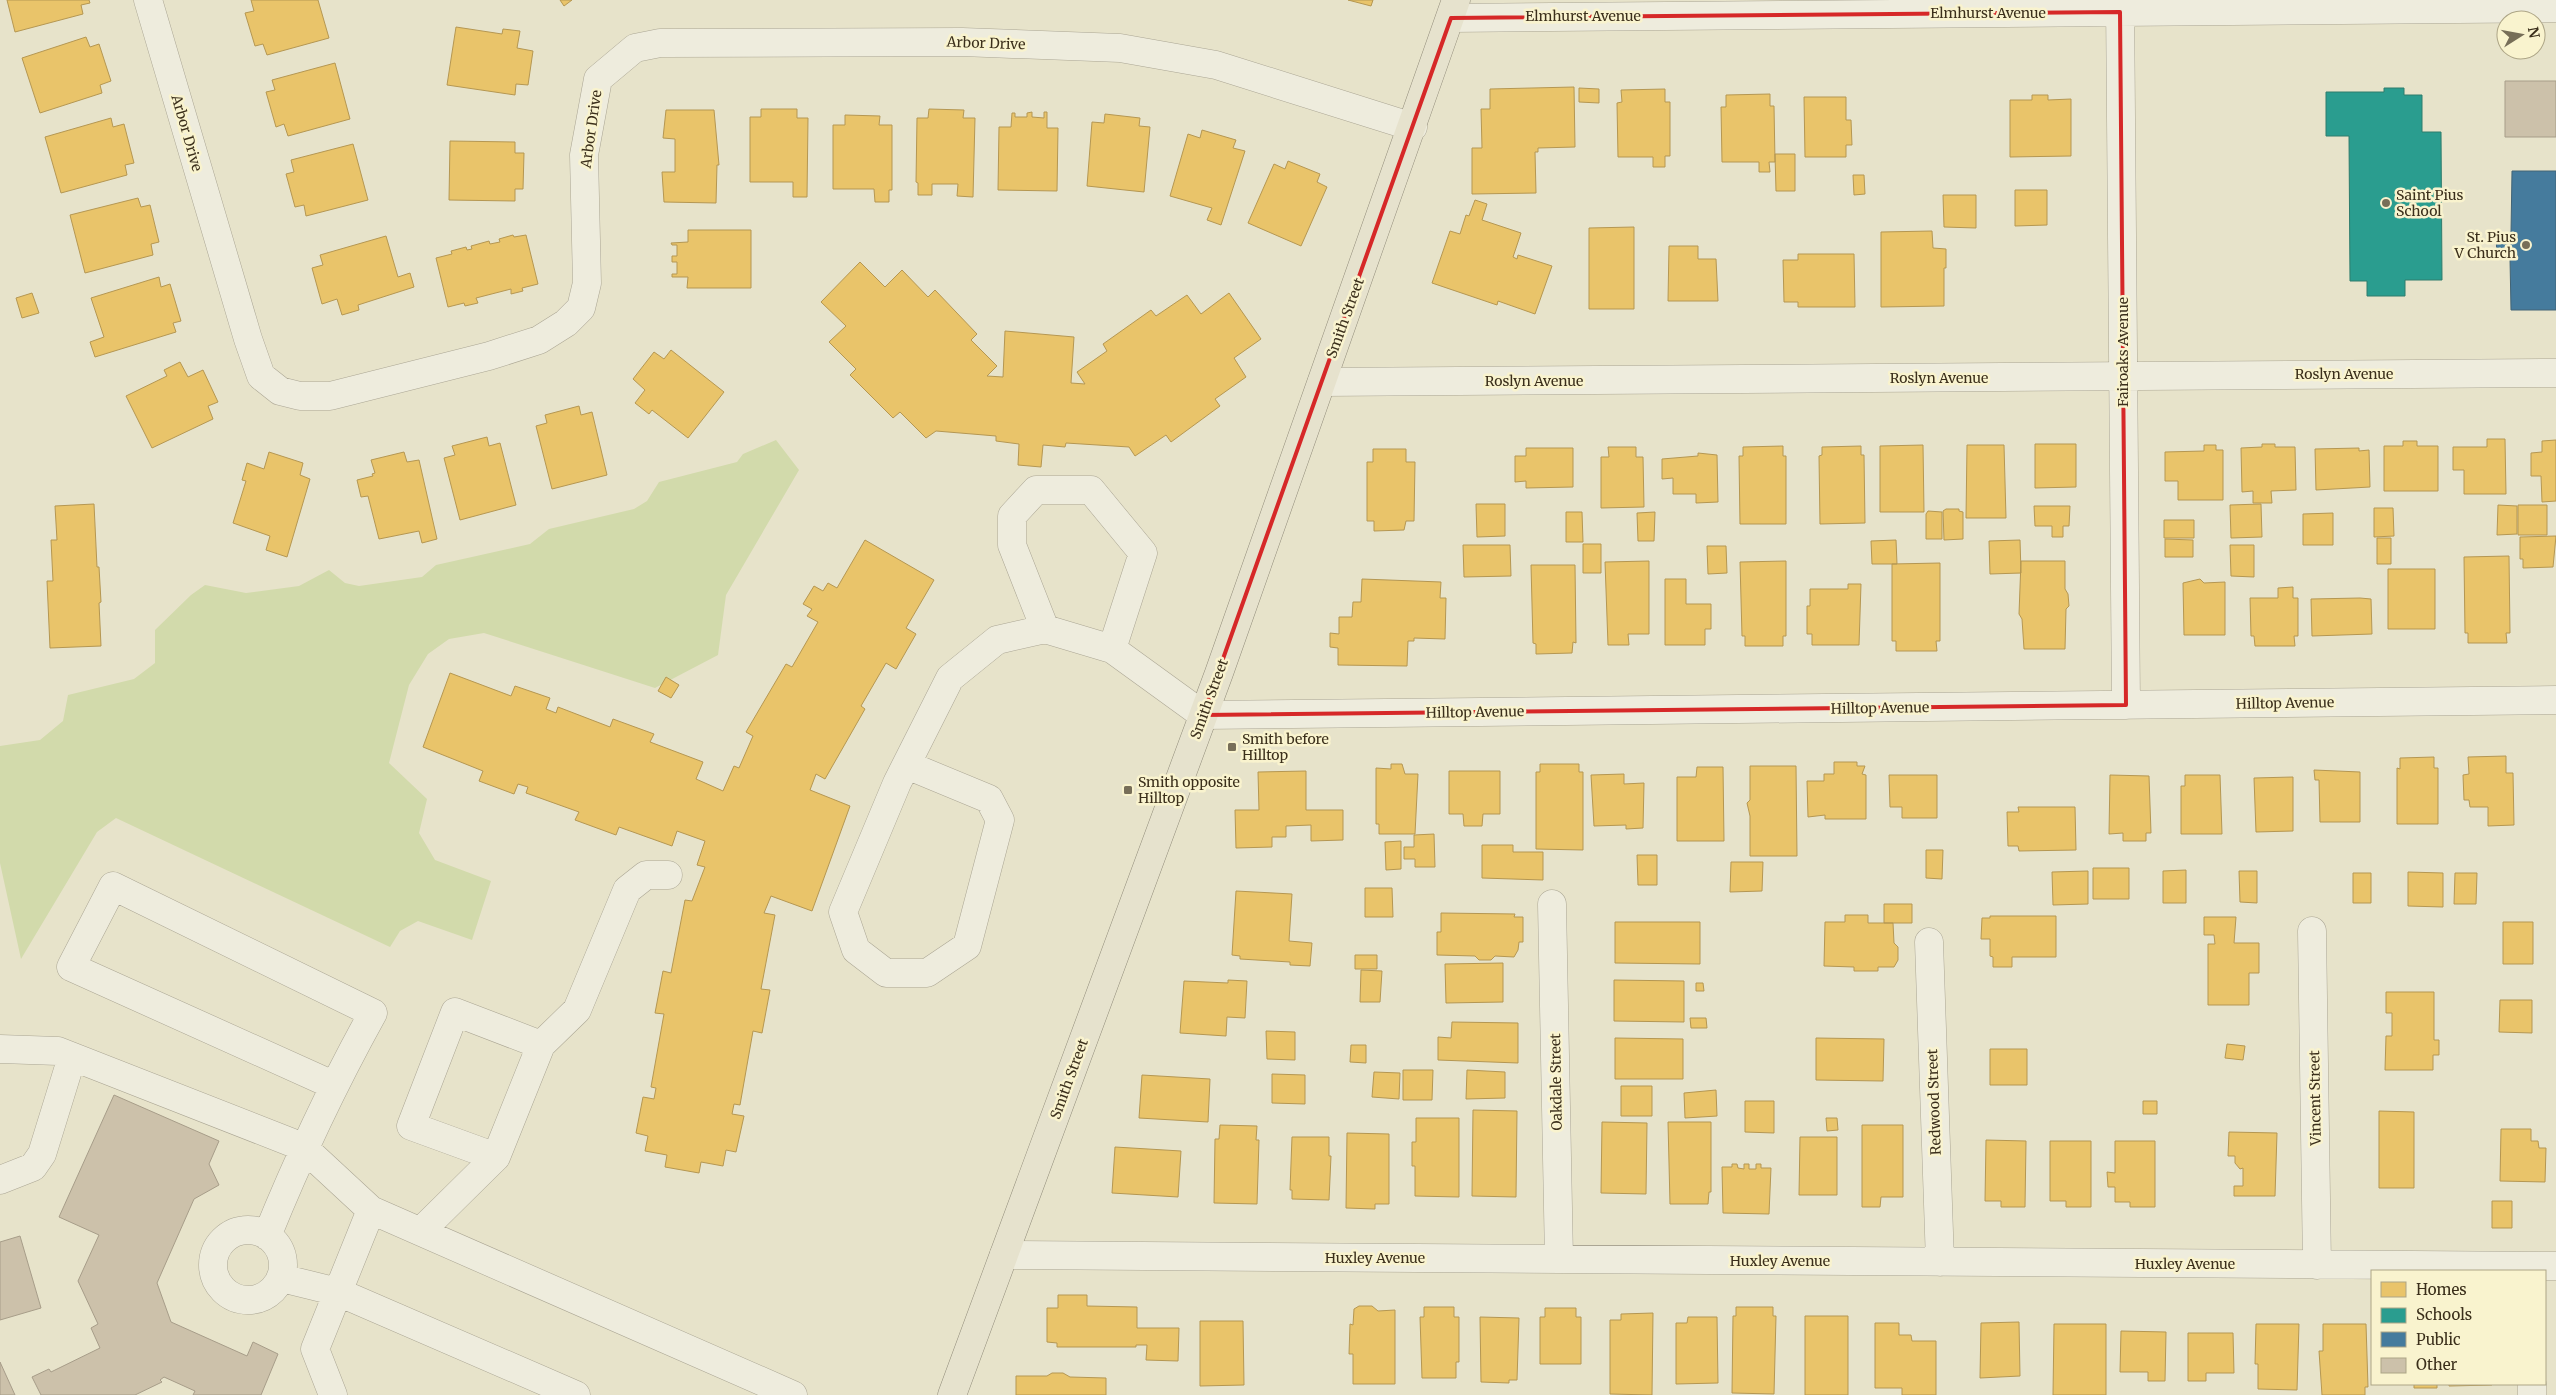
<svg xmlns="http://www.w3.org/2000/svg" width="2556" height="1395" font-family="Merriweather,serif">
  <rect width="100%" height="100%" fill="#e7e3ca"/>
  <path fill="#d2daab" d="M776,440L799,470L726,595L718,655L655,688L484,633L449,639L428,654L409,685L389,763L427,799L419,833L435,860L491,881L472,940L418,921L400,931L390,947L116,818L97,832L21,959L0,863V746L40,740L63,721L68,695L134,679L155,663V630L191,595L205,585L246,593L299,586L329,570L345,583L359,586L422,577L436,565L530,544L549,529L634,509L647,501L659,482L737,462L743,454Z"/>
  <path fill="#e9c46a" stroke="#b59752" d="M7,0H89L90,3L81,5L83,14L15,32Z
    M251,0H318L329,38L267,55L263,44L255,46L245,13L254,11Z
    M560,0H572L564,6Z
    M1348,0H1373L1371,6Z
    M456,27L502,34L503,29L520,31L517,48L533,51L528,85L516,84L515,95L447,85Z
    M86,37L90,47L99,44L111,81L100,85L102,93L40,113L22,58Z
    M335,63L350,119L288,136L284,124L276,127L266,92L275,90L272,80Z
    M1574,87L1575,147L1538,148V152H1535L1536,193L1472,194V148H1482L1481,109H1490V89Z
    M1579,88L1599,89V103L1579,102Z
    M1665,89V102H1670V156H1665V167H1653V157H1618L1617,103L1622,102L1621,90Z
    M1770,94V106H1774L1775,162H1769L1770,172H1759V162H1722L1721,107H1726V95Z
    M2032,95H2048V100L2071,99V156L2010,157V100H2032Z
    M1804,97H1846V120H1851L1852,145H1846V157H1805Z
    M761,109H797V118H808L807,197H793V182H750V117H761Z
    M929,109L964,110L963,118H975L973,197L957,196L958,184H932V195H918V183L916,182L917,118H928Z
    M666,110H714L719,165H717L716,203L664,202L662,172H675V139L663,138Z
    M1032,112V117L1044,118V112H1047V128H1058L1057,191L998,190L999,127H1011L1012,113H1015V117H1027V113Z
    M1105,114L1140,118L1139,126L1150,127L1144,192L1087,186L1092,122L1104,123Z
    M845,115L880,116L879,125H892V190H889V202H875L874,189H833V125H845Z
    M111,118L113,127L124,124L134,163L125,165L127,175L61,193L45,137Z
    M1202,130L1236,140L1233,148L1245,151L1221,225L1207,220L1212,208L1170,196L1188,134L1200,138Z
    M450,141L515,142V153H524L523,189H515V201L449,200Z
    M353,144L368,200L306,216L304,205L295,207L286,174L294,172L291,160Z
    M1775,154H1795V191H1776Z
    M1288,161L1320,174L1317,182L1327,187L1301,246L1248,223L1274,164L1285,169Z
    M1853,175H1864L1865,194L1854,195Z
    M2015,190H2047V225L2015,226Z
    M1943,195H1976V228L1944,227Z
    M138,198L141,207L150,205L159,242L151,244L153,255L85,273L70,215Z
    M1475,200L1487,204L1482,220L1521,233L1513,257L1517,259L1518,255L1552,266L1535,314L1498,301L1497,305L1432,283L1450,231L1460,234L1466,215L1469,216Z
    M1634,227V309H1589V228Z
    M688,230H751V288H687L688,277H672V274H677V262H672V256H677V245H672L671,243L688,242Z
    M1932,231L1933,248L1946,249V268H1944V306L1881,307V232Z
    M513,235L514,237L526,235L538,284L522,288L523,291L511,294V289L476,298L478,303L465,306L464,303L448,307L436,258L452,254L451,251L466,247L467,250L472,249L471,246L489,241L490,244L500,242L499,239Z
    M386,236L398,277L410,273L414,287L358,305L359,310L342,315L337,299L322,304L312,268L323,265L320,255Z
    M1669,246H1698V259H1716L1718,301H1668Z
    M1798,254H1854L1855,307H1798V302H1784L1783,260H1798Z
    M860,262L885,287L902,270L928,297L935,290L977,334L971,340L997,366L987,376L1003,377L1005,331L1074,337L1071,383L1085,384L1077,372L1107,351L1103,344L1151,310L1156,316L1187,295L1201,314L1229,293L1261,339L1234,358L1246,377L1215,399L1220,406L1171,442L1166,435L1135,456L1129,447L1066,443L1065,447L1043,445L1041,467L1018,465L1019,444L996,441V436L936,431L926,438L900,412L893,418L850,375L856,369L829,342L846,326L821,302Z
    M159,277L161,287L170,284L181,321L173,323L176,332L95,357L90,342L104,337L91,298Z
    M32,293L39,313L22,318L16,298Z
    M671,350L724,392L688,438L652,410L649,414L635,403L645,390L633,379L654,352L664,359Z
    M180,362L188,377L203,370L218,402L208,406L213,419L152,448L126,396L167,376L164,370Z
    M579,406L581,415L592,412L607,475L552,489L536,426L547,423L545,415Z
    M487,437L489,446L500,443L516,505L460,520L444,458L455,455L452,446Z
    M2487,439H2505L2506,494H2464V470H2453V447H2487Z
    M2556,440V501L2542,502L2541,476H2531V453L2542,452V441Z
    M2403,441H2417V446H2438V491H2384V446H2403Z
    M2035,444H2076V487L2035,488Z
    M2262,444H2275V447H2295L2296,490L2271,491L2272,503H2253V491L2242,492L2241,448L2262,447Z
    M1923,445L1924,512H1880V446Z
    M1967,445H2004L2006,518H1966Z
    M2204,445H2216V450H2223V500H2178V481H2165V452L2204,451Z
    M1783,446V456H1786V524H1740L1739,456H1743V447Z
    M1861,446V455H1864L1865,523L1820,524L1819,456L1822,455V447Z
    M1608,447H1636V457H1643L1644,507L1601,508V457H1609Z
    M1526,448H1573V487L1526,488V481L1515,482V456H1526Z
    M2359,448V451L2369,450L2370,487L2316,490L2315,449Z
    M1373,449H1406V462H1415L1414,521H1406L1404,530L1374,531V521H1367V462H1373Z
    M269,452L303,463L300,475L310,479L287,557L266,550L270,536L233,523L246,481L242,480L247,463L264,469Z
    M404,452L407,462L419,460L437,539L422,543L419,531L379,539L368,496L361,497L357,480L373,476L372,474L375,473L371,460Z
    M1698,453L1717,455L1718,502L1696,503V494H1673V478L1662,479V459L1698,456Z
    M94,504L97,567H99L101,602L99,603L101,646L50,648L47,581H53L51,540H57L55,506Z
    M1476,504H1505V536L1477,537Z
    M2261,504L2262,537L2231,538L2230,505Z
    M2498,505L2517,506V534L2497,535Z
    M2518,505H2547V535H2518Z
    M2034,506H2070L2069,526H2063V537H2052V526H2035Z
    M2374,508H2393L2394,536L2374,537Z
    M1946,509H1959V511L1963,512V539L1944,540L1943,511Z
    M1928,511L1942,512V539H1926V514Z
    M1566,512H1582L1583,542H1566Z
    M1655,512L1654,541H1638L1637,513Z
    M2333,513V545H2303V514Z
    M2164,520H2194V538H2164Z
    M2556,536L2553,567L2523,568V559H2520V537Z
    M2377,538H2391V564H2377Z
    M2165,539L2193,540V557H2165Z
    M865,540L934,580L906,628L916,634L896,669L886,663L861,706L865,709L825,779L816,774L810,790L850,806L812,911L771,896L764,913L775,915L761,989L770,990L762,1033L753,1031L740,1105L734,1104L732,1114L744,1116L736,1152L726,1150L723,1166L701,1162L699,1173L665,1167L667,1155L645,1151L648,1136L636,1133L643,1097L654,1099L656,1088L651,1087L664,1014L655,1013L663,971L671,973L685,900L692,901L705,867L697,865L705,841L677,831L672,846L619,827L616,835L575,820L579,812L526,793L528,787L518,784L514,794L479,781L483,771L423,747L450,673L511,696L515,686L550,698L546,709L556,713L558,707L610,727L613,719L654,734L650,742L703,762L696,779L723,791L734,766L739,768L753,736L746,732L786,664L792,667L818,622L807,616L812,609L803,604L814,586L823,591L828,583L837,588Z
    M1896,540L1897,564H1872L1871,541Z
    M2020,540L2021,573L1990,574L1989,541Z
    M1583,544H1601V573H1583Z
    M1463,545H1510L1511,576L1464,577Z
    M2230,545H2254V577L2231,576Z
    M1707,546H1726L1727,573L1708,574Z
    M2509,556L2510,633H2506L2507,643H2468V633H2465L2464,557Z
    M1649,561V634H1628L1629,645H1608L1605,562Z
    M1786,561V636H1783V646H1745V636H1742L1740,562Z
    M2021,561H2065V589L2068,594L2069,606L2066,609L2065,649H2024L2022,619L2019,614Z
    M1940,563V641H1936L1937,651H1896V641H1892V564Z
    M1531,565H1575L1576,643L1573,642L1572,653L1536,654V644L1533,643Z
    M2388,569H2435V629H2388Z
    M1362,579L1441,582L1440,598H1446L1445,639L1414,638V641H1408L1407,666L1338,665V648L1330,647V633L1339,634V617H1352L1353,602H1361Z
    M1665,579H1686V604H1711V629H1705V645H1665Z
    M2200,579L2204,583L2225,582V635H2184L2183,583Z
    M1848,584H1861L1859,645H1812V634H1807V606H1810V589H1848Z
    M2293,587V598H2298V636H2294L2295,646H2255L2254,636H2251L2250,598H2278V588Z
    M2360,598L2371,599L2372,634L2312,636L2311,599Z
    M666,677L679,685L671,698L658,691Z
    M2506,756V773H2513L2514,825L2488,826V807H2470L2469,800H2464L2463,775L2469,774L2468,757Z
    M2434,757V768H2438V824H2397V768L2400,769V758Z
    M1834,762H1857V766H1865L1862,774L1866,775V819H1825V815L1808,817L1807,781H1824V774H1834Z
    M1391,764H1402L1405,774H1418L1415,834H1379V824H1376V768L1391,769Z
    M1540,764H1579V772H1583V850L1536,849V772H1540Z
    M1750,766H1796L1797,856H1750V816L1747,803L1750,800Z
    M1697,767H1723L1724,841H1677V777H1696Z
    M2314,770L2360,772V822H2320L2319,780H2315Z
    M1306,771V810H1343V840L1311,841V825L1286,826V837H1272V847L1236,848L1235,810H1259L1258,772Z
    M1449,771H1500V814H1483L1482,826H1464L1463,814H1449Z
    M1624,774V784L1644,783L1643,828L1626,829V825L1594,826L1591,775Z
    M1889,775H1937V818H1902V807H1890Z
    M2110,775L2149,776L2151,833H2146V841H2123V833L2109,834Z
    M2185,775H2220L2222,834H2181V786H2185Z
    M2293,777V831L2256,832L2254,778Z
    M2018,807H2075L2076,850L2019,851L2018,846H2008L2007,812H2019Z
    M1434,834L1435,867H1415V859H1404V847H1414V835Z
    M1401,841V869L1386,870L1385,842Z
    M1482,845H1513V852H1543V880L1482,878Z
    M1926,850H1943L1942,879L1926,878Z
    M1637,855H1657V885H1638Z
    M1731,862H1763L1762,891L1730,892Z
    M2093,868H2129V899H2093Z
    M2186,870V903H2163V871Z
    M2088,871V904L2053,905L2052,872Z
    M2239,871H2257V903L2240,902Z
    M2408,872L2443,873V907L2408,906Z
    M2353,873H2371V903H2353Z
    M2455,873H2477L2476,904H2454Z
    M1365,888H1392L1393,917H1365Z
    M1236,891L1292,894L1289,941L1312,943L1310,966L1290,965V962L1240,959V956L1232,955Z
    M1884,904H1912V923H1884Z
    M1441,913L1515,914L1514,917H1523V942H1519L1518,950L1514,957L1495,956L1491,960H1479L1475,956L1437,955V932H1441Z
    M1845,915H1868V923H1893L1894,943L1898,947V960L1894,967H1878V971H1854V967L1824,966L1825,922H1845Z
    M1990,916H2056V957H2012V967H1993V957L1990,956V939H1981L1982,918H1990Z
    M2204,917H2236L2234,943H2259V973H2249V1005H2208V944H2215L2214,935H2204Z
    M1615,922H1700V964L1615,963Z
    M2503,922H2533V964H2503Z
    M1355,955H1377V969H1355Z
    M1503,963V1002L1446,1003L1445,964Z
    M1361,970L1382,971L1380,1002H1360Z
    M1228,980L1247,981L1245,1018L1227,1017L1226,1036L1180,1033L1184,981L1228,983Z
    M1614,980L1684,981V1022L1614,1021Z
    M1696,983H1703L1704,991H1696Z
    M2386,992H2434V1040H2439V1055H2433V1070H2385L2386,1036H2392V1013H2386Z
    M2500,1000H2532V1033L2499,1032Z
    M1690,1018H1706L1707,1028H1691Z
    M1452,1022L1518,1023V1063L1438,1060V1037L1451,1038Z
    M1266,1031L1295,1032V1060L1267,1059Z
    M1615,1038L1683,1039V1079H1615Z
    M1816,1038L1884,1039L1883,1081L1816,1080Z
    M2227,1044L2245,1046L2243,1060L2225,1058Z
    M1351,1045H1366V1063L1350,1062Z
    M1990,1049H2027V1085H1990Z
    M1403,1070H1433L1432,1100H1403Z
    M1467,1070L1505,1072V1098L1466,1099Z
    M1374,1072L1400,1073L1399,1099L1372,1097Z
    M1272,1074L1305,1075V1104L1272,1103Z
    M1142,1075L1210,1079L1208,1122L1139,1118Z
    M1621,1086H1652V1116H1621Z
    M1716,1090L1717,1116L1685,1118L1684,1093Z
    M1745,1101H1774V1133L1745,1132Z
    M2143,1101H2157V1114H2143Z
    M1473,1110L1517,1111L1516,1197L1472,1196Z
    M2379,1111L2414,1112V1188H2379Z
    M1416,1118H1459V1197L1415,1196V1166H1412V1142H1416Z
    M1826,1118H1837L1838,1130L1827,1131Z
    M1602,1122L1647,1123L1646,1194L1601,1193Z
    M1668,1122H1711V1192H1709L1708,1204H1670Z
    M1220,1125L1257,1126L1256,1140H1259L1257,1204L1214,1203L1215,1139H1219Z
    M1862,1125H1903V1197H1881L1880,1207H1862Z
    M2501,1129H2531V1141H2538L2539,1148H2546L2545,1182L2500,1181Z
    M2229,1132L2277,1133L2275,1196H2234V1186H2243V1168L2240,1169L2235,1163V1156H2228Z
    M1347,1133L1389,1134V1204H1375V1209L1346,1208Z
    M1292,1137H1329V1156H1331L1329,1200L1292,1199V1190H1290Z
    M1800,1137H1837V1195H1799Z
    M1986,1140L2026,1141L2025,1207H2001V1201H1985Z
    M2050,1141H2091V1207H2066V1201H2050Z
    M2115,1141H2155V1207H2130V1202H2115V1187H2108L2107,1172L2115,1173Z
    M1115,1147L1181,1151L1178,1197L1112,1193Z
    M1732,1164H1737L1738,1168L1744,1169V1164H1749V1169H1756V1164H1761V1168H1771L1769,1214L1723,1213L1722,1167H1732Z
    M2492,1201H2512V1228H2492Z
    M1058,1295H1087V1306L1137,1307V1328H1179L1178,1361L1146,1360L1147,1345H1136V1347H1057V1343L1047,1342V1308H1058Z
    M1359,1306H1372L1378,1311L1395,1310V1384H1353V1354H1349L1350,1324L1353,1325L1354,1309Z
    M1424,1307H1454V1317H1459V1362H1456V1378H1422L1420,1317H1424Z
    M1736,1307H1773V1316H1776L1774,1394L1732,1393L1733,1316H1736Z
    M1545,1308H1576V1317H1581V1364H1540V1317H1545Z
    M1653,1313L1652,1395L1610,1394V1320H1621V1314Z
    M1805,1316H1848V1395H1805Z
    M1480,1317L1519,1318L1517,1380H1509V1383L1481,1382Z
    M1688,1317H1717L1718,1383L1676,1384V1323H1687Z
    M1200,1321H1243L1244,1385L1200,1386Z
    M2019,1322L2020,1376L1980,1378L1981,1323Z
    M1875,1323H1899V1335H1911L1912,1341H1936V1395H1902V1388H1875Z
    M2054,1324H2106V1395H2053Z
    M2256,1324H2299L2297,1390L2258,1389V1364H2255Z
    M2323,1324H2366L2368,1387H2365V1395H2322L2319,1351H2323Z
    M2121,1331L2166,1332L2165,1381H2148V1372H2120Z
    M2188,1333H2233L2234,1373H2206V1381H2188Z
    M1052,1373H1063L1070,1377L1106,1378V1395H1016V1376H1047Z
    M2414,1384H2437V1388H2414Z
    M2449,1384H2492V1385L2449,1386Z"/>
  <path fill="#2a9d8f" stroke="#2f7c6c" d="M2384,88H2404V95H2422V132H2441L2442,280H2405V296H2367V281H2350L2349,136H2326V92H2384Z"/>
  <path fill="#457b9d" stroke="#426476" d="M2512,171H2556V310H2511L2510,258L2497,259L2496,233H2511Z"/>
  <path fill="#ccc1aa" stroke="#a79d89" d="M2505,81H2556V137H2505Z
    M114,1095L219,1141L209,1164L219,1185L194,1199L157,1283L171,1322L247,1356L253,1342L278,1354L261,1395H193L195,1391L164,1377L160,1380L162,1382L135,1395H41L32,1377L49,1369L51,1372L100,1348L91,1328L98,1324L78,1281L99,1235L59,1217Z
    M20,1236L41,1308L0,1320V1242Z
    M0,1362L15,1395H0Z"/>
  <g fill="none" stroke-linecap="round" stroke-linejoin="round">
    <g stroke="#aba694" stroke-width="29">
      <path id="minor" d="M148,0L248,339L261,376L280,391L300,396H330L489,356L539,340L566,323L581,308L587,283L584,155L598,79L635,48L660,43L962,42L1120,48L1216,65L1413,127
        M2120,0L2126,705
        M1451,18L2556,8
        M1322,382L2556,373
        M1045,629L1012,545V516L1036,490H1091L1143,553L1112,649
        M907,765L989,799L1000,820L967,946L927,973H886L856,950L843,912L897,783L950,678L997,640L1045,629L1112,649L1203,715L2556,700
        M1552,904L1559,1259
        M2312,931L2317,1265
        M1929,942L1940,1262
        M541,1045L577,1010L627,890L646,875H668
        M0,1049L58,1051L303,1147L371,1210
        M0,1180L33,1167L42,1154L72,1057
        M213 1265a35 35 0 1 1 70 0a35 35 0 1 1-70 0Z
        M421,1231L496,1157L411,1126L455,1012L541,1045L496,1157
        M267,1236C299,1157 332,1087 373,1013L113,886L71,967L333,1085
        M1004,1255L2556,1266
        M281,1278L338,1292L576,1395
        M2532,1384V1395
        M333,1395L315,1349L371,1210L793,1395"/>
    </g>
    <g stroke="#918c7a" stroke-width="29">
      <path id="major" d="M952,1395L1219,673L1456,0"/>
    </g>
    <use href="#minor" stroke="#eeecdd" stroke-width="28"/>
    <use href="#major" stroke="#e6e2cd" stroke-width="28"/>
  </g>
  <path fill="none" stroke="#d62828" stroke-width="4" stroke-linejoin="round" d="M2120,12L2126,705L1203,715L1451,18Z"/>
  <g fill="#776e58" stroke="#f9f3ce" stroke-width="2">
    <circle cx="2386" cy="203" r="5"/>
    <circle cx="2526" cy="245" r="5"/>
    <rect x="1227" y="742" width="10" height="10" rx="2.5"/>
    <rect x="1123" y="785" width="10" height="10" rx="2.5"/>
  </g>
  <g text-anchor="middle" stroke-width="5" stroke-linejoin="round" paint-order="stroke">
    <g font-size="14" fill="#3b2f1b" stroke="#f9f3ce">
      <text x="1988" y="18">Elmhurst Avenue</text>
      <text x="1583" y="21">Elmhurst Avenue</text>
      <text transform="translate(986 43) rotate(2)" y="5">Arbor Drive</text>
      <text transform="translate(591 129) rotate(-82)" y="5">Arbor Drive</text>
      <text transform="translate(187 133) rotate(74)" y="5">Arbor Drive</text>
      <text transform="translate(1345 318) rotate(-70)" y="5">Smith Street</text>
      <text transform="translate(2123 352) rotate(-90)" y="5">Fairoaks Avenue</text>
      <text x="2344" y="379">Roslyn Avenue</text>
      <text x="1939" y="383">Roslyn Avenue</text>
      <text x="1534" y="386">Roslyn Avenue</text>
      <text transform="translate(1209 699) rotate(-70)" y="5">Smith Street</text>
      <text transform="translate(2285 703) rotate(-1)" y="5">Hilltop Avenue</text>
      <text transform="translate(1880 708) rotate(-1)" y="5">Hilltop Avenue</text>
      <text transform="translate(1475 712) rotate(-1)" y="5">Hilltop Avenue</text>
      <text transform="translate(1069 1079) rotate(-70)" y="5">Smith Street</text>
      <text transform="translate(1556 1082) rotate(-91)" y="5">Oakdale Street</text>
      <text transform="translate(2315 1098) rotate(-91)" y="5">Vincent Street</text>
      <text transform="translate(1934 1102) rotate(-92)" y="5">Redwood Street</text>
      <text x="1375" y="1263">Huxley Avenue</text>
      <text x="1780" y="1266">Huxley Avenue</text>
      <text x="2185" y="1269">Huxley Avenue</text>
    </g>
    <g font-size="14" fill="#3b2f1b" stroke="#f9f3ce" text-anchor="start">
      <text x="2396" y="200">Saint Pius<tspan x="2396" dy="16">School</tspan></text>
      <text x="2516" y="242" text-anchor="end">St. Pius<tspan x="2516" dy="16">V Church</tspan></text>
      <text x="1242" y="744">Smith before<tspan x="1242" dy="16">Hilltop</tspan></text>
      <text x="1138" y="787">Smith opposite<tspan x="1138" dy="16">Hilltop</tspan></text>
    </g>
  </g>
  <rect x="2371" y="1270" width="175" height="115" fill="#f9f3ce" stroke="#ada586"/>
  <rect x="2381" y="1282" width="25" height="15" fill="#e9c46a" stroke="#ada586"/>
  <text x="2416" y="1295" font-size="15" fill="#3b2f1b">Homes</text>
  <rect x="2381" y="1308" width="25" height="15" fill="#2a9d8f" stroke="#ada586"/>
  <text x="2416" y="1320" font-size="15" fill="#3b2f1b">Schools</text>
  <rect x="2381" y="1332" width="25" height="15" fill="#457b9d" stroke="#ada586"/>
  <text x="2416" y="1345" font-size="15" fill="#3b2f1b">Public</text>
  <rect x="2381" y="1358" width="25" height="15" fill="#ccc1aa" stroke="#ada586"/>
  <text x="2416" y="1370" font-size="15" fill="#3b2f1b">Other</text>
  <g transform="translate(2521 35) rotate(79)"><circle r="24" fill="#f9f3ce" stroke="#ada586"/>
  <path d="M0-4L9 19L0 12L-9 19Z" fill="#776e58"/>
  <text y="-8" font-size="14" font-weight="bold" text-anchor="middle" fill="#3b2f1b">N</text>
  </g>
</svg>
